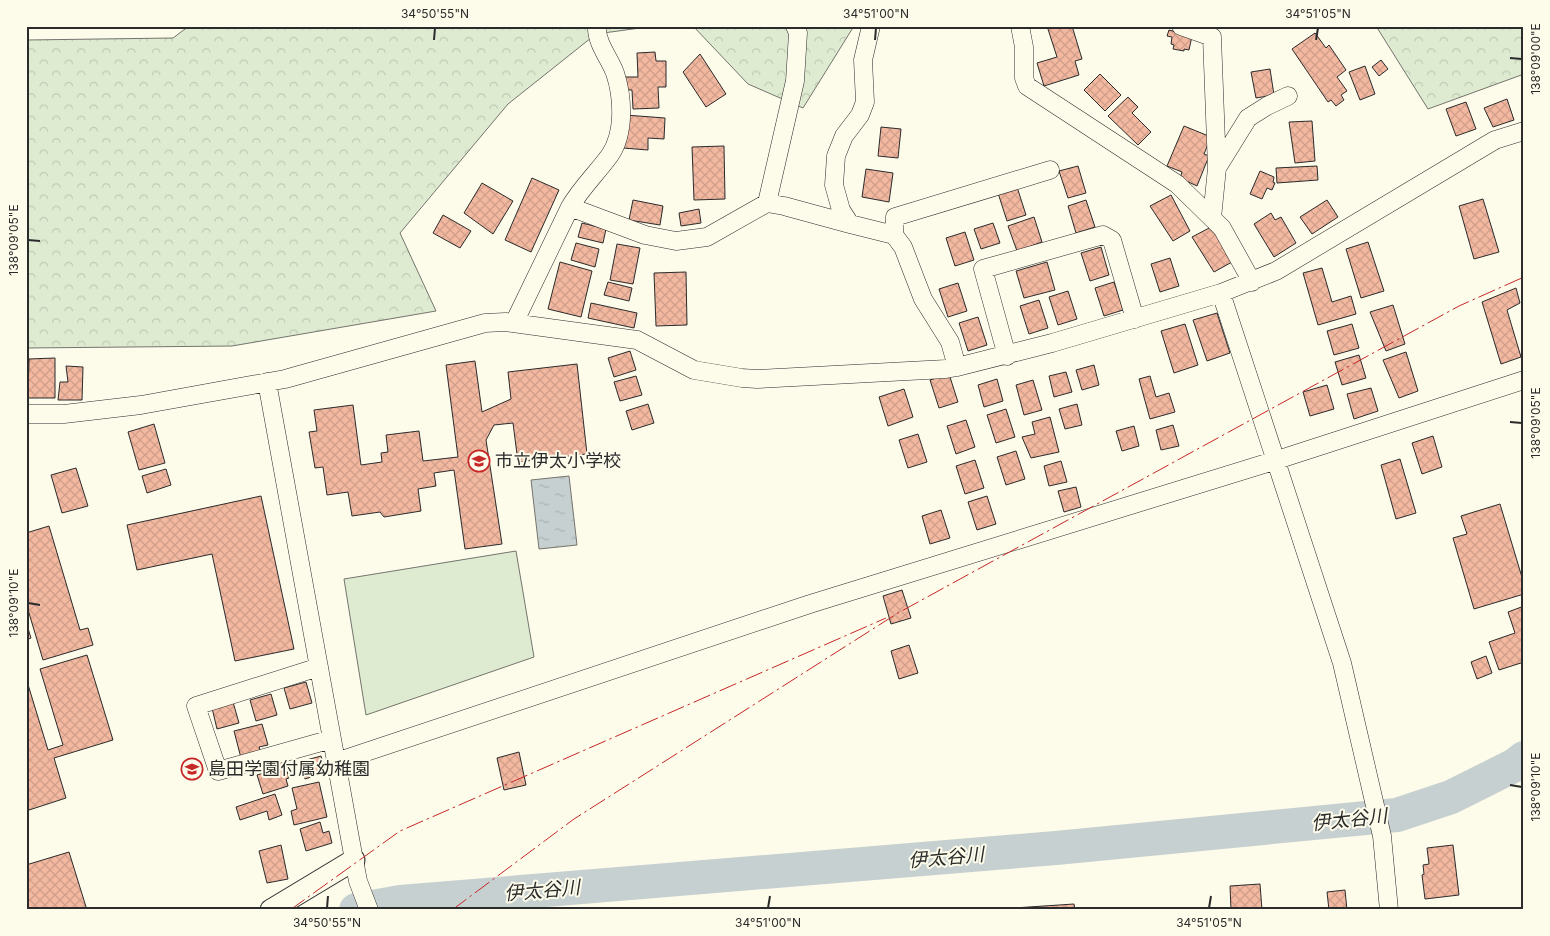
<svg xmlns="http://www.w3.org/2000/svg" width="1550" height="936" font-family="Inter,'Noto Sans JP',sans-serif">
  <defs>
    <pattern id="forest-crowns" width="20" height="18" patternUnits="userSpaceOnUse" patternTransform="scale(1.25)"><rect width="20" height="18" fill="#deebd1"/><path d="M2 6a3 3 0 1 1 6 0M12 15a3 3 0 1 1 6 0" fill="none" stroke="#bfcab4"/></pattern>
    <pattern id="water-ripples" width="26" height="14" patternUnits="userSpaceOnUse" patternTransform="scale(1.25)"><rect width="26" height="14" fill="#c7d0d0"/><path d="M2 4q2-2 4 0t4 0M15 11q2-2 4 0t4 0" fill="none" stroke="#abb3b3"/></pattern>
    <pattern id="building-cross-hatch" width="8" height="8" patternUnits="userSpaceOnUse" patternTransform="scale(1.25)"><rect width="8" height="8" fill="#f2b8a0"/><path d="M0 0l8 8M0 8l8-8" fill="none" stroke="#d09e8a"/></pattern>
  </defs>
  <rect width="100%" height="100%" fill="#fdfbea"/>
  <path fill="url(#forest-crowns)" stroke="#74746e" d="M189,26H655L596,34L508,104L400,233L436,311L232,346L26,348V40L173,38Z
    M693,26H854L803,108L748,84Z
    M1376,26H1524V74L1428,109Z"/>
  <path fill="#deebd1" stroke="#74746e" d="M516,551L534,657L366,715L344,579Z"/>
  <path fill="url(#water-ripples)" stroke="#74746e" d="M569,476L577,545L539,549L531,480Z"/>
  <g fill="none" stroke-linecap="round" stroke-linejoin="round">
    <path stroke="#c7d0d0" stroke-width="34" d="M356,910L400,902L1056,848L1397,815L1451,797L1515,765L1524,758"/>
  </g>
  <path fill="url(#building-cross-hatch)" stroke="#2b2b2b" d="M1047,26H1072L1082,59L1075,61L1079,75L1044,86L1037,63L1057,57Z
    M1169,30L1192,36L1189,50L1184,49V51L1173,49L1174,45L1171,44L1172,37L1167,36Z
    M1315,33L1326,48L1329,45L1346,70L1337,77L1347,91L1341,95L1344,100L1336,106L1331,100L1328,102L1292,49Z
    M655,52L656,61H666V87H658L659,108L633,109L632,90H622V77H638L637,53Z
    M700,54L726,94L706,107L683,72Z
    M1381,60L1388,69L1379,76L1372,67Z
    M1365,66L1375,94L1360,100L1349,72Z
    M1270,69L1274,95L1256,98L1251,72Z
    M1100,74L1121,95L1105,111L1084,90Z
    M1128,97L1138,107L1132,113L1151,132L1138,145L1108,116Z
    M1507,99L1514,120L1493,127L1484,108Z
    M1466,102L1476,129L1456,136L1446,109Z
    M625,115L665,118L664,139L648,138V150L623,148Z
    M1312,121L1315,161L1295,163L1289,122Z
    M1184,126L1211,137L1204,154L1209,156L1197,186L1180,178L1182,172L1167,166Z
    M881,127L901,129L898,158L878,156Z
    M724,146L725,199L694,200L692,147Z
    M1078,166L1086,193L1068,198L1059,171Z
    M1317,166L1318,180L1277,183L1276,168Z
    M866,169L893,173L889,202L862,197Z
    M1260,171L1274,177L1273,182L1275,183L1272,190L1267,188L1262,199L1250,194Z
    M532,178L559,190L531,252L505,240Z
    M482,183L513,201L493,234L464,213Z
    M1017,187L1026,215L1007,221L998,193Z
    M1171,195L1190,231L1173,241L1150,206Z
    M1483,199L1499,252L1474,259L1459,206Z
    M633,200L663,206L660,225L629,220Z
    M1086,200L1095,227L1076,233L1068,206Z
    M1327,200L1338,217L1312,234L1300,217Z
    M699,209L701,223L681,226L679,213Z
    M1271,213L1275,220L1281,217L1296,243L1274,257L1254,224Z
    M443,215L471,231L460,248L433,233Z
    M1034,217L1042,242L1017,251L1008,226Z
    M582,223L606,229L603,243L578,237Z
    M993,223L1000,243L981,249L974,229Z
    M1213,226L1232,262L1214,272L1192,237Z
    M965,232L974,260L955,266L946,238Z
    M1368,242L1384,291L1361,298L1346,249Z
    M576,243L599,249L595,267L571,260Z
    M617,244L640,248L633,284L610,280Z
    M1101,247L1109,275L1090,281L1081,253Z
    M1170,258L1179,286L1160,292L1151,264Z
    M560,262L592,271L581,317L548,309Z
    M1047,262L1055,290L1024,298L1016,271Z
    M1322,268L1332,302L1351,296L1356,314L1318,325L1303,273Z
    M686,272L687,325L656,326L654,273Z
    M608,282L632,288L629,301L604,295Z
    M1114,282L1123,310L1104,316L1095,288Z
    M958,283L967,311L948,317L939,289Z
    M1516,288L1520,303L1507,310L1521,357L1501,364L1482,302Z
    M1068,291L1077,319L1058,325L1049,297Z
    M1039,300L1048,328L1029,334L1020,306Z
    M591,303L637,313L634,328L588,318Z
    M1393,305L1405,344L1386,351L1370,312Z
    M1217,313L1230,353L1207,361L1193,320Z
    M978,317L987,345L968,351L959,323Z
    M1185,324L1198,365L1174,373L1161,331Z
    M1352,324L1359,348L1334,355L1327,331Z
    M630,351L636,370L614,377L608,358Z
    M1406,352L1418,391L1399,398L1383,360Z
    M1359,355L1366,378L1342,385L1335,362Z
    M55,358V398H28L29,359Z
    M475,361L482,412L511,399L508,372L577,364L587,454L518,462L513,423L494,425L486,440L502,544L465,549L454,470L434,473L436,486L418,489L421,511L384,517L380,512L352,516L348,492L327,495L323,467L315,468L309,432L317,431L314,410L353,405L361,465L382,462L381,453L388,452L386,435L419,431L423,461L458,457L446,365Z
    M1094,365L1099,385L1082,390L1076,370Z
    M66,366L83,367L82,400H58L60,382H68Z
    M1066,372L1072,392L1054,397L1049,376Z
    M949,374L958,402L939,408L930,380Z
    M636,376L642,395L620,401L614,382Z
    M1150,376L1156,397L1169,393L1175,412L1150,419L1139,379Z
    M997,379L1003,401L984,407L978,385Z
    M1033,380L1042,410L1024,415L1016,385Z
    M1327,385L1334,409L1310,416L1303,392Z
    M1371,388L1378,411L1354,419L1347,394Z
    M904,389L913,417L888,426L879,397Z
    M648,404L654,423L632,430L626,411Z
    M1077,404L1082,425L1065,429L1059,409Z
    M1006,409L1015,437L996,443L987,415Z
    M1050,417L1059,452L1031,458L1022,437L1035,434L1032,422Z
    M966,420L975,447L956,454L947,426Z
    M154,424L165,463L139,470L128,432Z
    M1173,425L1179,446L1161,450L1156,430Z
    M1134,426L1139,446L1122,451L1116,431Z
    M918,434L927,462L908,468L899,440Z
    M1433,436L1442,467L1422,474L1412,443Z
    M1016,451L1025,479L1006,485L997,457Z
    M1400,459L1416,513L1396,519L1381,465Z
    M975,460L984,488L965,494L956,466Z
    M1061,461L1067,482L1049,486L1044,466Z
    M76,468L88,506L62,513L51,475Z
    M166,469L171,485L147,493L142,476Z
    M1076,487L1081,507L1064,512L1058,491Z
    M261,496L294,649L235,661L212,554L137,570L127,525Z
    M987,496L996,524L977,530L968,502Z
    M1500,504L1524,584V594L1474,609L1453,538L1467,534L1461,516Z
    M941,510L950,538L930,544L922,516Z
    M49,526L80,630L88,628L93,645L43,660L26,603V533Z
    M902,590L911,618L891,624L883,596Z
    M1524,606V662L1499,670L1489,642L1515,633L1508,612Z
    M26,622L31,638L26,640Z
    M909,645L918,673L899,679L891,651Z
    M87,655L113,740L54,758L66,798L26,811V678L48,750L63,745L40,669Z
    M1486,656L1492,673L1477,679L1471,662Z
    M306,682L312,703L290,709L284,688Z
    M271,694L277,715L256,721L250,700Z
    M233,702L239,723L217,729L212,708Z
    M262,724L268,745L259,747L261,753L241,758L234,731Z
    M519,752L526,785L504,790L497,758Z
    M321,756L326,772L305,779L299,762Z
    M284,761L289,778L286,779L288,786L263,794L257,775L274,770L272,765Z
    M319,782L327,817L294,825L291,811L297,809L292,788Z
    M275,794L282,815L269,820L267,811L240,820L236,807Z
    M320,822L323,833L329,831L332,843L306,851L300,829Z
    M281,845L288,879L267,883L259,851Z
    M1453,845L1459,895L1425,899L1422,875L1424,874L1423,865L1429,864L1427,848Z
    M69,852L87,910H26V865Z
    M1260,884L1262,910H1231L1230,886Z
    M1345,890L1347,910H1329L1327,892Z
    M1074,904L1075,910H1014V908Z"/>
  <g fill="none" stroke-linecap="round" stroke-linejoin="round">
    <g stroke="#2b2b2b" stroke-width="19">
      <path id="minor" d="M871,26L863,60L865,102L860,115L844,136L836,156L834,185L841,210L850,224L894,235L903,247L923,299L950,342L957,367
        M1020,26L1024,47V78L1027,86L1177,184L1222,228L1252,282
        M1181,26L1212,37L1217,168L1212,218
        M1217,168L1248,118L1267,106L1288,96
        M767,203L795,81L798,33L795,26
        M570,207L645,235L676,241L707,237L767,203L784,206L850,224
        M894,235L895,217L1050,170
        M1221,293L1342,663L1382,836L1389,910
        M514,323L570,207C581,188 597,173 610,155C625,133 623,97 615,73C609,57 596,43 597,26
        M1007,356L983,269L1103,235L1112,240L1135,319
        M267,382L354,860L358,881L369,910
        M26,414H64L141,405L285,379L485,323L505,322L637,340L694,370L742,378L757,379L946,369L957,367L1052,343L1221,293L1276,271L1495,140L1524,131
        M319,667L196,706L218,771L332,739
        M336,762L810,604L1277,460L1524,380"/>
    </g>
    <g stroke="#2b2b2b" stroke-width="23">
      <path id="tertiary" d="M271,910L354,860"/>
    </g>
    <use href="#minor" stroke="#fdfbea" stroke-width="18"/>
    <use href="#tertiary" stroke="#fdfbea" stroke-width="21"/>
    <path stroke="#c62828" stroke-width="1" stroke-dasharray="18 4 2.5 4" stroke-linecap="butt" d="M290,910L400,831L886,618
      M452,910L574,819L898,613L1459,306L1524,277"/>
  </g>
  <path fill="none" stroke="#2b2b2b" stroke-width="2" d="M434,40L435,28M875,40L876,28M1316,40L1318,28M1510,58L1522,59M28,240L40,241M1510,422L1522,423M28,603L40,605M1510,785L1522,787M327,908L328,896M768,908L770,896M1209,908L1211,896"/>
  <defs>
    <g id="school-ring" transform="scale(1.125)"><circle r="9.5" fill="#fdfbea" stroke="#c62828" stroke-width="1.5"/><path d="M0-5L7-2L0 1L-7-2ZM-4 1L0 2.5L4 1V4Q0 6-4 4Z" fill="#c62828"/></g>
  </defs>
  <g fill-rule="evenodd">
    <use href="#school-ring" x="479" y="461"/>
    <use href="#school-ring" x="192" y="769"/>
  </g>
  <g text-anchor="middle" stroke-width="4" stroke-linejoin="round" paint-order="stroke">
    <g font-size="18" fill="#2b2b2b" stroke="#fdfbea" text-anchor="start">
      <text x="495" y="467">市立伊太小学校</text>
      <text x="208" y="775">島田学園付属幼稚園</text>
    </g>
    <g font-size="19" font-style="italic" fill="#2b2b2b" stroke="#fdfbea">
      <text transform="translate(1349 819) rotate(-6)" y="7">伊太谷川</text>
      <text transform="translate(946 857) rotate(-5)" y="7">伊太谷川</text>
      <text transform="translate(542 890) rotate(-5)" y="7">伊太谷川</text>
    </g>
  </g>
  <rect width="1550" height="936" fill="none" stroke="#fdfbea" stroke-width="55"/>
  <rect x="28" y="28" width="1494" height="880" fill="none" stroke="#2b2b2b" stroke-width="2"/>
  <g font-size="12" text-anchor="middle" fill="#2b2b2b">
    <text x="435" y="18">34°50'55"N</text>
    <text x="876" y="18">34°51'00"N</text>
    <text x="1318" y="18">34°51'05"N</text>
    <text transform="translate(1536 59) rotate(-90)" y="4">138°09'00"E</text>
    <text transform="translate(14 240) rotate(-90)" y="4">138°09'05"E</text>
    <text transform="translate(1536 423) rotate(-90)" y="4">138°09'05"E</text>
    <text transform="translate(14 603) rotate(-90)" y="4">138°09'10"E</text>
    <text transform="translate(1536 787) rotate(-90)" y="4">138°09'10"E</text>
    <text x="327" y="927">34°50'55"N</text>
    <text x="768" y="927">34°51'00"N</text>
    <text x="1209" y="927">34°51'05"N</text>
  </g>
</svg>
